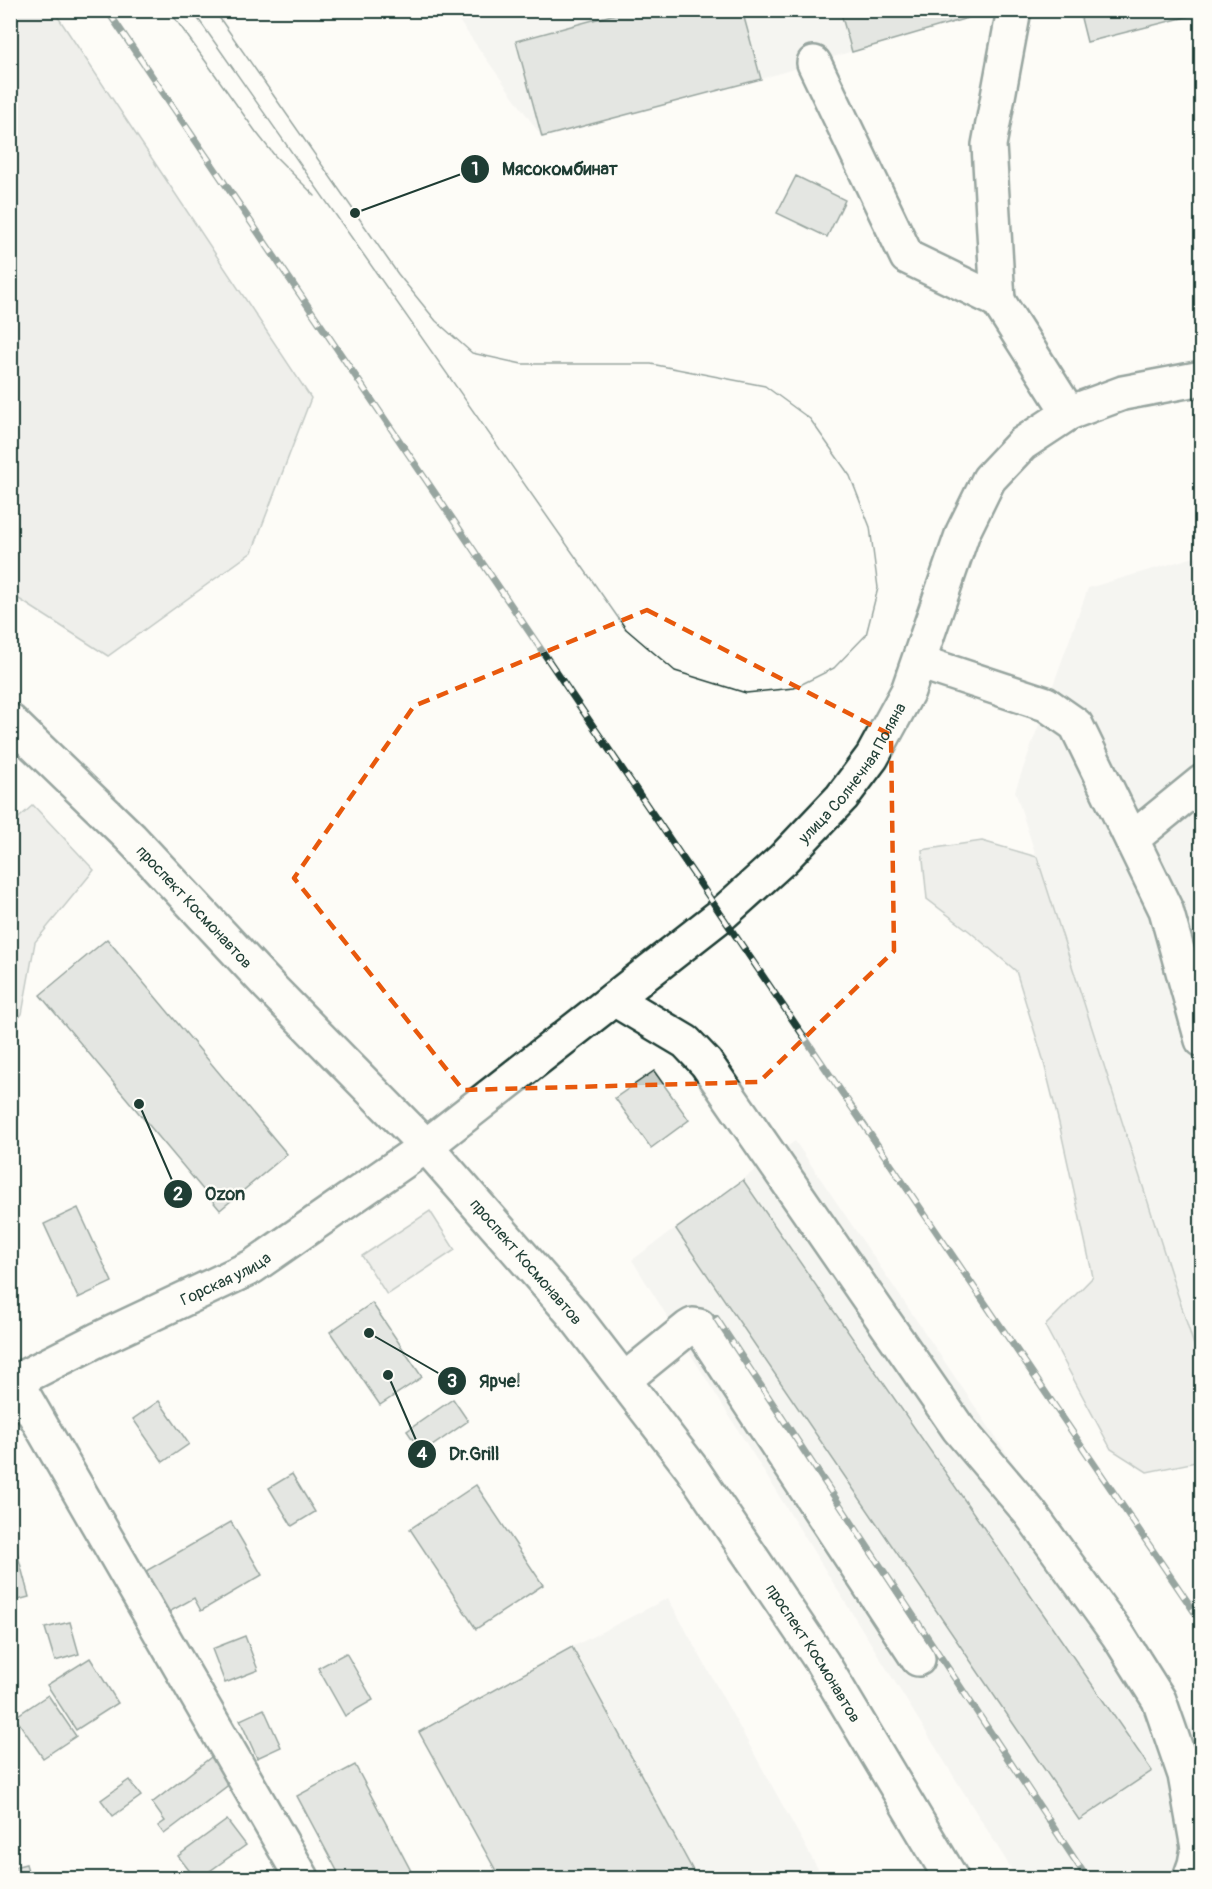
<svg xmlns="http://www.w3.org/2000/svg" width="1212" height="1889" font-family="Pangolin,sans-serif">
  <rect width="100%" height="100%" fill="#fdfcf7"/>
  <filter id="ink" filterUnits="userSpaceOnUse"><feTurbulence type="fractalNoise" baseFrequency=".0167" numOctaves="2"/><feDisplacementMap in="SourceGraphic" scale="12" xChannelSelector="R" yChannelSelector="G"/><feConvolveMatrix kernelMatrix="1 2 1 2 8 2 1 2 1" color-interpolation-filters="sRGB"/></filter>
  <g filter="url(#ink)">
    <path fill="#eceee9" d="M988,10L761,79L542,137L452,11Z
      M1201,555V1367L1015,791L1088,588Z
      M795,1141L1201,1740V1878H1017L632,1260Z
      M668,1598L823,1878H500L419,1732L572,1647Z"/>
    <path fill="#dde0db" stroke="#7e8e88" stroke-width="1.5" d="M10,11H54L311,398L252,552L108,656L11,594Z
      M33,805L94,870L35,942L22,1014L11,1026V825Z
      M982,841L1037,857L1201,1367V1461L1147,1472L1111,1449L1045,1326L1093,1277L1059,1123L1043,1059L1016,971L969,931L927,899L922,850Z
      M430,1211L455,1250L387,1295L362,1256Z"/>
    <path fill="#c6cdc7" stroke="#1f3d34" stroke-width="1.5" d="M630,10H742L761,79L542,137L516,41Z
      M840,10H988V12L852,52Z
      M1079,10H1202V13L1087,42Z
      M796,176L845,200L827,237L777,213Z
      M107,939L287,1154L220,1210L40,995Z
      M654,1071L689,1120L651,1148L615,1098Z
      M743,1180L1152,1771L1079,1820L676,1229Z
      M78,1208L112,1282L78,1298L44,1224Z
      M372,1303L422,1377L380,1405L330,1332Z
      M453,1399L468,1421L422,1453L407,1431Z
      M159,1401L189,1444L163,1462L133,1419Z
      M292,1474L315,1512L292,1526L269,1488Z
      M476,1485L543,1585L476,1629L410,1529Z
      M231,1522L262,1575L201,1611L194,1598L162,1616L139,1575Z
      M12,1533L29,1597L10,1602V1534Z
      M70,1622L79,1654L55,1661L45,1628Z
      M245,1636L258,1670L225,1683L212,1649Z
      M572,1647L697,1878H500L419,1732Z
      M346,1653L373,1700L345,1716L318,1668Z
      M90,1658L118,1703L76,1730L47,1685Z
      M48,1695L76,1736L43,1758L15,1717Z
      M264,1709L281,1747L257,1758L240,1720Z
      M215,1754L235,1780L164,1834L158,1826L165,1821L152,1803Z
      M355,1765L412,1873L401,1878H341L297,1796Z
      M129,1780L141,1796L113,1816L101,1800Z
      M227,1820L246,1845L200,1878H195L178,1856Z
      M26,1864L30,1878H10V1868Z"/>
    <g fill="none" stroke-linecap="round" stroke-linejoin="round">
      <g stroke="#1f3d34" stroke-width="38">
        <g id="minor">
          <path d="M814,63L907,257L998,301L1069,413"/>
          <path d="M998,301L989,145L1014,10"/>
          <path d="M919,662L1046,704L1076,725L1166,910L1202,1040"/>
          <path d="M1132,839L1202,782"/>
          <path d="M614,999L686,1042L706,1063L958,1428L1030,1513L1118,1635L1159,1700L1185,1775L1198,1848L1195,1864L1190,1878"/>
          <path d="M624,1380L688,1328L693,1325L699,1326L918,1659"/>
          <path d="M16,1382L302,1878"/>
          <path id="s1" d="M10,1384L97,1340L252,1267L426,1146L721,915L783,859L842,797L872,757L908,691L963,532L989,479L1022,444L1069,413L1123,393L1202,378"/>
        </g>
      </g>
      <g stroke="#1f3d34" stroke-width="38">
        <g id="major">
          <path id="s2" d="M10,721L131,838L269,986L426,1146L572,1313L692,1469L822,1662L951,1878"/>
        </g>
      </g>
      <use href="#minor" stroke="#fdfcf7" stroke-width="33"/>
      <use href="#major" stroke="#fdfcf7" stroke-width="33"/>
      <path stroke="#1f3d34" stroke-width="1.5" d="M169,10L256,132L275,156L315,196
        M192,10L626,629L675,671L746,693L794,688L834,668L866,635L878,588L870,527L850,476L810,419L765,386L651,364H522L472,353L436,321L398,274L214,10"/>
      <g stroke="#1f3d34" stroke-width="7">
        <path id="rail" d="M107,10L1202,1623
          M716,1318L1087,1878"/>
      </g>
      <use href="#rail" stroke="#fdfcf7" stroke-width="4.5" stroke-dasharray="14" stroke-linecap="butt"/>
    </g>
  </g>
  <path d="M0 0H1212V1889H0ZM647,610L891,735L894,951L759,1082L463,1090L294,878L414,706Z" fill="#fdfcf7" fill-opacity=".55" fill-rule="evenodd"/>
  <path fill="none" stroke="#e8590c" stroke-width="4.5" stroke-dasharray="12 8" stroke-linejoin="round" d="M647,610L891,735L894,951L759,1082L463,1090L294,878L414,706Z"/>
  <g text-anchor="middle" stroke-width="4.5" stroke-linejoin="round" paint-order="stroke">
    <g font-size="16" fill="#1f3d34" stroke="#fdfcf7">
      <text dy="6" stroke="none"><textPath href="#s1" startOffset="1050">улица Солнечная Поляна</textPath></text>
      <text dy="6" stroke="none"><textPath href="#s2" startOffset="262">проспект Космонавтов</textPath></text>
      <text dy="6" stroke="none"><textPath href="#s2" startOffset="748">проспект Космонавтов</textPath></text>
      <text dy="6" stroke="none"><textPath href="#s1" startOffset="240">Горская улица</textPath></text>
      <text dy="6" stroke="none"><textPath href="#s2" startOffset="1234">проспект Космонавтов</textPath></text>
    </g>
  </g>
  <path fill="none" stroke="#1f3d34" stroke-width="2" d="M355 213L475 169M139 1104L178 1194M369 1333L452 1381M388 1375L422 1454"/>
  <g fill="#1f3d34" stroke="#fdfcf7" stroke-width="2">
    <circle cx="355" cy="213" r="6"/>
    <circle cx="139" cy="1104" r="6"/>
    <circle cx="369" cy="1333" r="6"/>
    <circle cx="388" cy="1375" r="6"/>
    <circle cx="475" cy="169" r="15"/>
    <circle cx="178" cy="1194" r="15"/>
    <circle cx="452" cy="1381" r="15"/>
    <circle cx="422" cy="1454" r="15"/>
  </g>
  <g font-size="18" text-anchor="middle" font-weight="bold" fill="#fff">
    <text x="475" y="175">1</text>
    <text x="178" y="1200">2</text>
    <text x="452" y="1387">3</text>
    <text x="422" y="1460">4</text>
  </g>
  <g font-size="18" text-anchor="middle" font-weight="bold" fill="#1f3d34" stroke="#fdfcf7" stroke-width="4.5" stroke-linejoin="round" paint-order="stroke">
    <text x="560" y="175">Мясокомбинат</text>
    <text x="225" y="1200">Ozon</text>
    <text x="500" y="1387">Ярче!</text>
    <text x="474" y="1460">Dr.Grill</text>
  </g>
  <rect width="1212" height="1889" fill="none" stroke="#fdfcf7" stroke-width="36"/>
  <rect x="18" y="18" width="1176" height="1853" fill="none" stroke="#1f3d34" stroke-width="2" filter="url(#ink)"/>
</svg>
